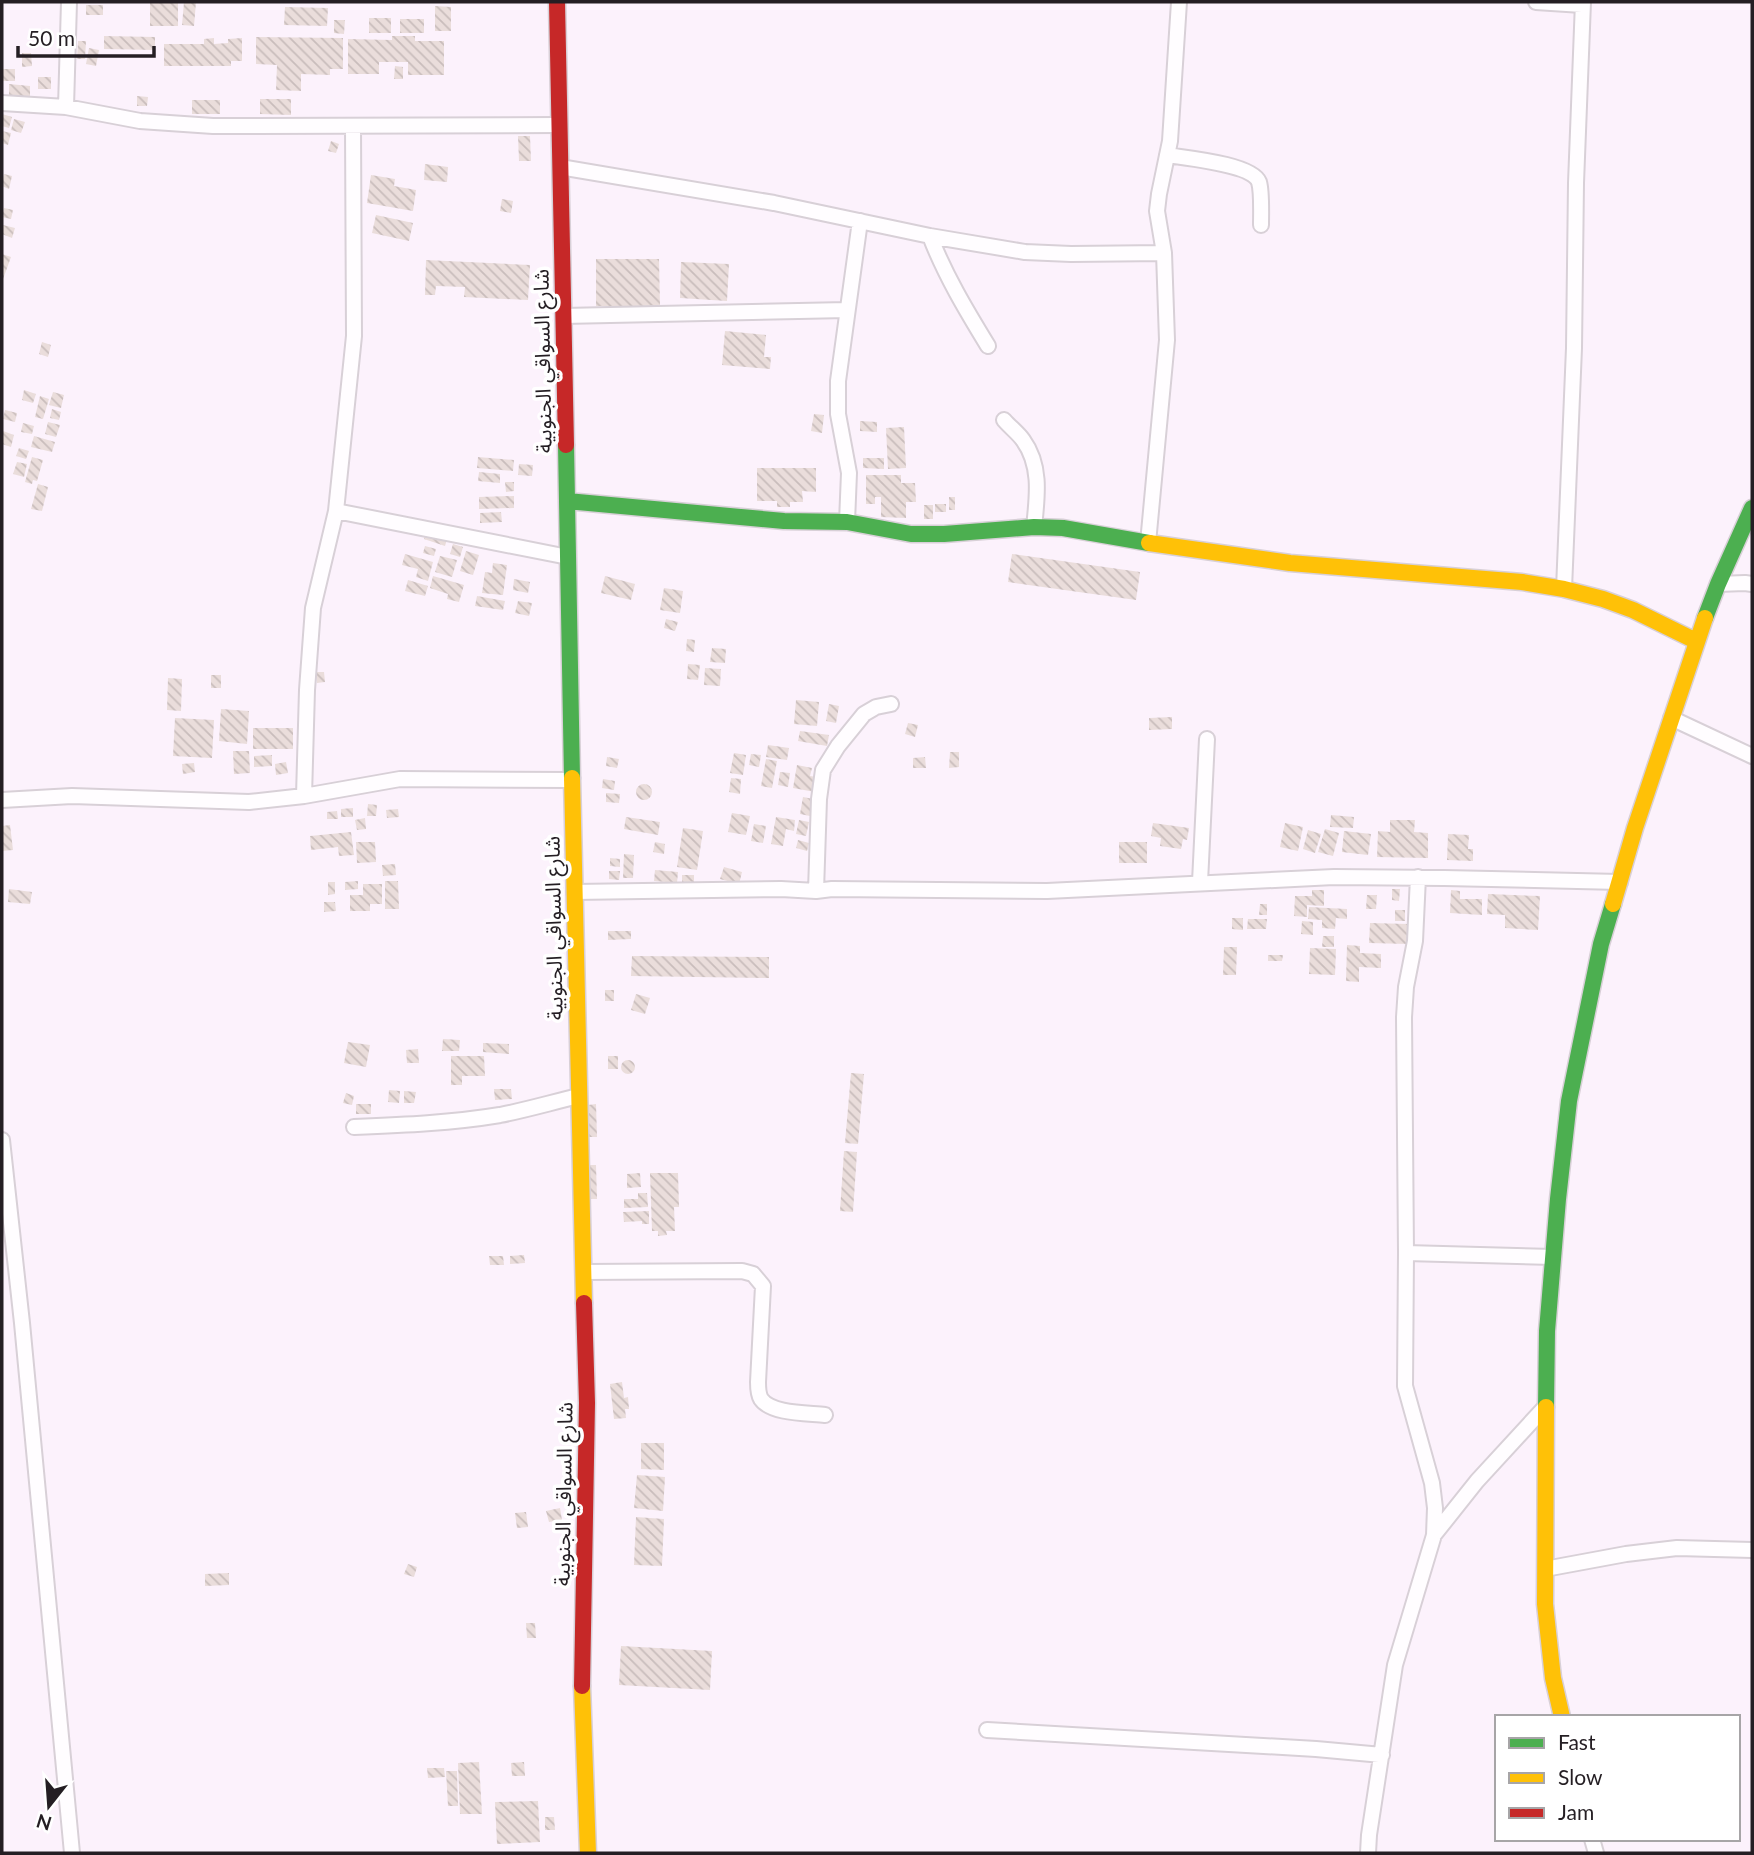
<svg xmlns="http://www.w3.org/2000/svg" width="1754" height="1855" font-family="Lato,'Noto Sans Arabic',sans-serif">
  <defs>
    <pattern id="building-back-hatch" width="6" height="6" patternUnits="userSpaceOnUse" patternTransform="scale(1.75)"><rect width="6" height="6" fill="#eadddb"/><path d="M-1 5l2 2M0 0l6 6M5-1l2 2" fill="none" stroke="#c9bdbc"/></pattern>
  </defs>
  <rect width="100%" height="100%" fill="#fcf2fc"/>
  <path fill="url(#building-back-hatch)" d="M150,2H178V26H150Z
    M184,2H196L194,26L182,25Z
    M86,5H103V15H86Z
    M435,6L451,7V31H435Z
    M285,7L328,8L327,26L284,25Z
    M369,18H391V33H369Z
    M400,19H424V33H400Z
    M334,20H345L344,34L334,33Z
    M104,36L155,37V50L104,49Z
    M392,36H415V41H444V75H408V62H379V74H348V39L392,40Z
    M256,37L343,38V69H330V75L301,74V91L276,90L277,65L256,64Z
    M214,38V44L228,43V39L242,38V61H231V66H164V44H204V39Z
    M78,41H86L85,59H77Z
    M89,48L99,50L96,66L86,64Z
    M22,53H31L32,66L22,67Z
    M395,66L403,67V79H394Z
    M3,69H15V81H3Z
    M38,77H51V89H38Z
    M9,84L30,86V97L9,96Z
    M137,96L148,97L147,106H137Z
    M260,99H291V115L260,114Z
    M192,100H220V114H192Z
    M2,114L12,117L9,128L2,126Z
    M14,119L25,122L21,133L11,130Z
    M2,131L11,133L8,145L2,143Z
    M518,136H530L531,161H519Z
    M331,141L339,144L336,153L328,151Z
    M425,164L448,167L447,182L424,180Z
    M4,174L12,176L9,189L2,186Z
    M371,175L395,179L394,186L416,190L413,211L367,203Z
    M502,199L513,201L511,213L500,211Z
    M4,208L13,210L11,219L2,217Z
    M376,215L413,223L409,241L372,233Z
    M3,225L15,228L12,238L2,234Z
    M2,254L11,257L2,282Z
    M596,259H659L660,306H596Z
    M426,260L530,265L528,300L464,297L465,287L436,286L435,295H425Z
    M681,262L729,264L727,301L680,298Z
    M725,331L766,335L764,357H771L770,369L722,365Z
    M42,342L51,345L48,357L39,354Z
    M24,390L36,394L33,403L22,400Z
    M53,392L64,395L61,408L49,405Z
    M40,396L49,399L43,419L35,417Z
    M52,409L61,412L59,420L50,418Z
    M5,410L17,413L15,422L3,419Z
    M814,414L824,415L822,433L811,431Z
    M860,421L877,422V432L860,431Z
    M48,422L60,425L56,437L45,434Z
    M23,423L34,426L32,434L21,432Z
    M904,427L906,468L888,469L886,428Z
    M3,431L14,435L11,447L2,444Z
    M34,436L55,442L52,452L31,447Z
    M19,448L29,451L26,459L16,456Z
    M32,457L43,460L37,481L33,480L32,484L25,482Z
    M478,457L514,460L513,471L477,468Z
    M863,458H884V469L863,468Z
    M17,462L27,464L24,477L13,474Z
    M519,464L533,465L532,476L518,475Z
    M757,468H816V492L802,491L803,502H790V507H777V501H757Z
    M479,472L500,474V483L478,481Z
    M866,475H901V483H915L916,502H906V518L881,517V497H875V504H866Z
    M505,482H514V491L506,492Z
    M38,484L48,487L42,511L31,509Z
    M514,496V508L479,509V497Z
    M949,497H955V510H949Z
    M935,504H946V512H935Z
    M924,505H933V519H924Z
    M501,512L502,522L480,523V513Z
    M425,532L447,539L445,546L424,539Z
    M453,544L463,547L460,557L450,554Z
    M425,546L436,549L434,556L423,553Z
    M466,551L479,555L473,575L460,571Z
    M405,554L433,562L428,581L416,577L418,569L402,565Z
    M1012,554L1140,572L1136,600L1008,582Z
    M440,556L457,560L452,577L435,572Z
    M493,563L507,565L503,595L482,593L485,572L492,573Z
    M433,576L464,585L459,602L447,599L448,594L430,588Z
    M605,576L635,584L631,600L601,593Z
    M514,579L530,582L528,593L513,590Z
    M408,580L428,586L425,596L405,591Z
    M664,588L683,591L680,613L660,610Z
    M477,596L505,601L503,610L475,606Z
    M518,601L532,603L529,616L515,613Z
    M666,619L678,622L675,631L664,628Z
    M687,639L695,640L694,652L686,651Z
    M712,648L726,649L725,663L710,662Z
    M688,664L700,665L698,680L687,679Z
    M705,668L721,669L720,686L704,685Z
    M316,672H324L325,682L317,683Z
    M211,675H221V688H211Z
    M168,678L182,679L181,711L167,710Z
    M796,700L819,702L817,726L794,724Z
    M829,704L839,706L836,723L826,721Z
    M221,709L249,711L247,744L219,741Z
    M1172,717V729L1149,730V718Z
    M175,718L214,720L212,758L173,756Z
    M908,723L918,725L915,737L905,734Z
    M253,728H293V749H253Z
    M800,731L829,735L827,746L798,741Z
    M768,745L789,748L787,760L766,757Z
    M233,751H249L250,773L234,774Z
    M950,752H959V767L949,768Z
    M734,753L746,755L743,775L730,773Z
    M751,754L761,755L759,767L749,765Z
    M272,755V766L254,767V756Z
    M607,757L619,759L617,768L606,766Z
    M925,757L926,768H913V758Z
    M766,759L777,761L772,788L761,786Z
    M286,762L288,773L276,775L275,764Z
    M194,763L195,772L183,774L182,764Z
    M797,765L812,768L810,776L817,777L815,792L793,788Z
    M780,772L790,773L788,787L778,785Z
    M731,778L741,779L740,794L729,792Z
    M603,779L615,781L614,790L602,788Z
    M636 792a8 8 0 1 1 16 0a8 8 0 1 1-16 0Z
    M606,793L620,794L619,803L606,802Z
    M803,797L813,799L810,816L800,814Z
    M368,804L377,805L376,816H367Z
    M353,808V817H341V809Z
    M398,809L399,817L387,818L386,810Z
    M337,811L338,819H327V812Z
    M732,813L750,816L746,835L728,832Z
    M1331,815L1354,817L1353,828L1330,827Z
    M626,817L660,822L658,835L624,829Z
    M776,817L795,820L794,831L786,829L783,846L771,844Z
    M365,818L366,829L357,830L355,820Z
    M799,820L809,822L806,836L796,834Z
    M1390,820H1415L1414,832L1428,833V858L1377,857L1378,831L1390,832Z
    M1153,823L1189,828L1187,840L1183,839L1181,849L1160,846L1161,838L1151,836Z
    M1285,823L1303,827L1298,851L1280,847Z
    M754,824L766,826L763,843L751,841Z
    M10,825L13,850L2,851V826Z
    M683,828L703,831L697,870L677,867Z
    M1325,829L1339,833L1333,856L1318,852Z
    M1308,830L1321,834L1315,853L1303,849Z
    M1344,831L1371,834L1368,855L1342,852Z
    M351,832L354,855L339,856L338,847L311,850L310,836Z
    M1448,834L1469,835L1468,849H1473V861L1447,860Z
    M798,840L809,843L807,851L796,848Z
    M356,842H375L376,862L357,863Z
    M655,842L665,844L664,854L653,852Z
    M1119,842H1147V863H1119Z
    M624,854L634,855L633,878H623Z
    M610,858L620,859V867L610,866Z
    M395,864L396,875L383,876L382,865Z
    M724,867L742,872L739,884L720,879Z
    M655,870L678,872L677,883L654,881Z
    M609,871H620L619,880L609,879Z
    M682,875H694V884L682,883Z
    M358,881V889L345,890V882Z
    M385,881H398L399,909H385Z
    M328,882H335V894L328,895Z
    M363,884H382V904H370V911H350V895H363Z
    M9,889L32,892L30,904L8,902Z
    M1392,889H1400L1399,901L1392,900Z
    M1312,890H1324V906L1307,905V917L1294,916L1295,896H1312Z
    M1451,890L1460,891V899H1482V915L1450,913Z
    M1488,894L1540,896L1538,930L1505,928V915L1487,914Z
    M1367,895H1377L1376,909H1366Z
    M324,902H335L336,911L324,912Z
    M1260,904H1267V915H1259Z
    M1309,907L1347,909V919L1336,918L1335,929L1322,928V920L1308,919Z
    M1395,910H1405V921H1395Z
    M1232,918H1243V930L1232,929Z
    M1248,919H1267L1266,929H1247Z
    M1302,921L1313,922V935L1301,934Z
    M1370,923L1409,924L1408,944L1369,943Z
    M608,931H631V939L608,940Z
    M1323,936H1334V947H1322Z
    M1347,945L1360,946V953L1381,954V968L1359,967V982L1346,981Z
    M1224,947H1237L1236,975H1223Z
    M1310,948L1336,949L1335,975L1309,974Z
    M1268,955H1283L1282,961H1268Z
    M632,956L769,957V978L631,976Z
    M605,990H614V1001H605Z
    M636,994L650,998L645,1014L631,1010Z
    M443,1039L460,1040L459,1051H442Z
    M348,1042L370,1045L366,1067L344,1063Z
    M483,1043L509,1044V1054L483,1052Z
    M418,1049L419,1063H407L406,1050Z
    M451,1056H484L485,1076H462V1085H451Z
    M608,1056H618V1069H608Z
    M621 1067a7 7 0 1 1 14 0a7 7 0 1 1-14 0Z
    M851,1073L864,1074L858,1144L845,1143Z
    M494,1089H511L512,1099L495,1100Z
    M389,1090L400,1091L399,1103L388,1102Z
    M404,1091L416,1092L414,1103H404Z
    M346,1093L354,1096L352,1105L343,1103Z
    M356,1104H371V1114H356Z
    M596,1104L597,1137H589L588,1105Z
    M844,1151L857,1152L853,1212L840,1211Z
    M586,1165H596L597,1199H587Z
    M640,1173L641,1187L627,1188V1174Z
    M650,1173H678L679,1207H674L675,1231H666L667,1235L658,1236V1231H652Z
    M638,1193H647L648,1207L624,1208V1199H638Z
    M649,1211V1224H642V1221L624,1222L623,1212Z
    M524,1255L525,1263L510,1264V1256Z
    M489,1256H503L504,1265H490Z
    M622,1382L624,1398L628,1397L629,1409H625L626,1418L614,1419L610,1384Z
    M641,1443H664V1470L641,1469Z
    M637,1475L665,1477L663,1511L634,1508Z
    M560,1508L562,1520L549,1522L546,1511Z
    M526,1512L528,1527L517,1528L515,1513Z
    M636,1517L664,1519L662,1566L634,1565Z
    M408,1564L417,1567L414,1577L404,1574Z
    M229,1573V1585L205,1586V1574Z
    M526,1623H535L536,1638H527Z
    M621,1646L712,1651L710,1690L619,1685Z
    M479,1762L482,1814H460L458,1763Z
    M524,1762L525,1776H512L511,1763Z
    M427,1768H444L445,1777L428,1778Z
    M446,1771H457L458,1806H448Z
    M538,1801L540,1842L497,1844L495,1802Z
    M545,1817H554L555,1830H545Z"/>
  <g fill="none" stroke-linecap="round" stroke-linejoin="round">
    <g stroke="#d8d0d7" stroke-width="18">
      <path id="street" d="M69,2L66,107L140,121L213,126L559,125
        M1536,2L1582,5
        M2,103L66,107
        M1167,155C1185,158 1252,164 1259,182C1262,192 1261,214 1261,225
        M560,167L774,203L930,236L1025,252L1071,254L1164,253
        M930,236C945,275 966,310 988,346
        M563,316L847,310
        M1004,420C1010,427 1018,433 1023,440C1042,466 1037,498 1034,527
        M336,511L568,557
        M847,522L849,473L838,414V381L860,221
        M1148,543L1167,340L1164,253L1157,211L1159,194L1170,141L1179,2
        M1718,584L1745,583L1752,584
        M1564,589L1574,348L1576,183L1583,2
        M1671,718L1752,756
        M304,796L307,690L313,608L336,511L354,336L353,126
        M2,800L72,796L249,802L304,796L400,779L572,780
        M1200,882L1207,739
        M816,891L819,799L823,770L838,746L864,714L876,707L891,704
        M574,892L781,889L816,891L832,889L1047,891L1334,877L1444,878L1620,882
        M354,1127C403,1125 452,1123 500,1115C526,1110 553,1102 579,1096
        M2,1140L22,1323L72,1853
        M1406,1253L1553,1257
        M584,1272L742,1271L753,1274L763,1286L758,1382C758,1388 758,1394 761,1399C771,1414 808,1413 825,1415
        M1434,1535L1477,1481L1546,1406
        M1545,1569L1626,1554L1677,1548L1752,1550
        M987,1730L1316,1749L1382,1755
        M1592,1839L1596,1853
        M1368,1853L1369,1835L1395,1665L1434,1535L1435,1508L1432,1483L1405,1386L1406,1253L1404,1017L1406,987L1415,941L1418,877"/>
    </g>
    <g stroke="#d8d0d7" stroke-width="19">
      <path id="fast" d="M566,445L572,778
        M567,501L784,521L847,522L911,534H944L1034,527L1063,528L1149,543
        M1705,618L1718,584L1752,508
        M1546,1407L1547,1331L1558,1199L1569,1101L1601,944L1613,904"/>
    </g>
    <g stroke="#d8d0d7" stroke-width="19">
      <path id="slow" d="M1149,543L1290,563L1522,582L1564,589L1603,599L1633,610L1696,641
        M572,778L584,1303
        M1613,904L1635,828L1705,618
        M1546,1407L1545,1604L1553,1678L1562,1717
        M582,1686L588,1853"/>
    </g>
    <g stroke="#d8d0d7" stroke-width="19">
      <path id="jam" d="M557,2L566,445
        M582,1686L587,1403L584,1303"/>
    </g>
    <use href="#street" stroke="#fffdff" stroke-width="14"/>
    <use href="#fast" stroke="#4caf50" stroke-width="16"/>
    <use href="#slow" stroke="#ffc107" stroke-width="16"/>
    <use href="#jam" stroke="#c62828" stroke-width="16"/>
  </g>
  <g text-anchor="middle" stroke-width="7" stroke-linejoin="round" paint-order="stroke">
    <g font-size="21" fill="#241e23" stroke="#fff">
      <text transform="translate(543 361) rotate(-91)" y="7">شارع السواقي الجنوبية</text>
      <text transform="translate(554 928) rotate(-91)" y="7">شارع السواقي الجنوبية</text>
      <text transform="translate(564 1494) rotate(-89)" y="7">شارع السواقي الجنوبية</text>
    </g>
  </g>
  <rect width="1754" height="1855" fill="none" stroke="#241e23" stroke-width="7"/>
  <rect x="1495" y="1715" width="245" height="126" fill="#ffffff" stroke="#a7a5a7" stroke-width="2"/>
  <rect x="1509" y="1738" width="35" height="10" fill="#4caf50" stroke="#a7a5a7" stroke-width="2"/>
  <text x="1558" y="1750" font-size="21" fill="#241e23">Fast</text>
  <rect x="1509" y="1773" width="35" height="10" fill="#ffc107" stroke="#a7a5a7" stroke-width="2"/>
  <text x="1558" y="1785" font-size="21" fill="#241e23">Slow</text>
  <rect x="1509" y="1808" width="35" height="10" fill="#c62828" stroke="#a7a5a7" stroke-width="2"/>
  <text x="1558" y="1820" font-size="21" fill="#241e23">Jam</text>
  <g transform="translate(49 1806) rotate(197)" stroke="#ffffff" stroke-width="5" paint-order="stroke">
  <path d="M0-5L12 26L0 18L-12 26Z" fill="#241e23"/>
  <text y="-10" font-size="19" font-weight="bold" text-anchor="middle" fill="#241e23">N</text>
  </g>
  <path d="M18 46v10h136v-10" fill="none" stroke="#241e23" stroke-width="3.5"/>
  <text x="28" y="46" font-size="21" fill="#241e23" stroke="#ffffff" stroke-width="5" paint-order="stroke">50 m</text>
</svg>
